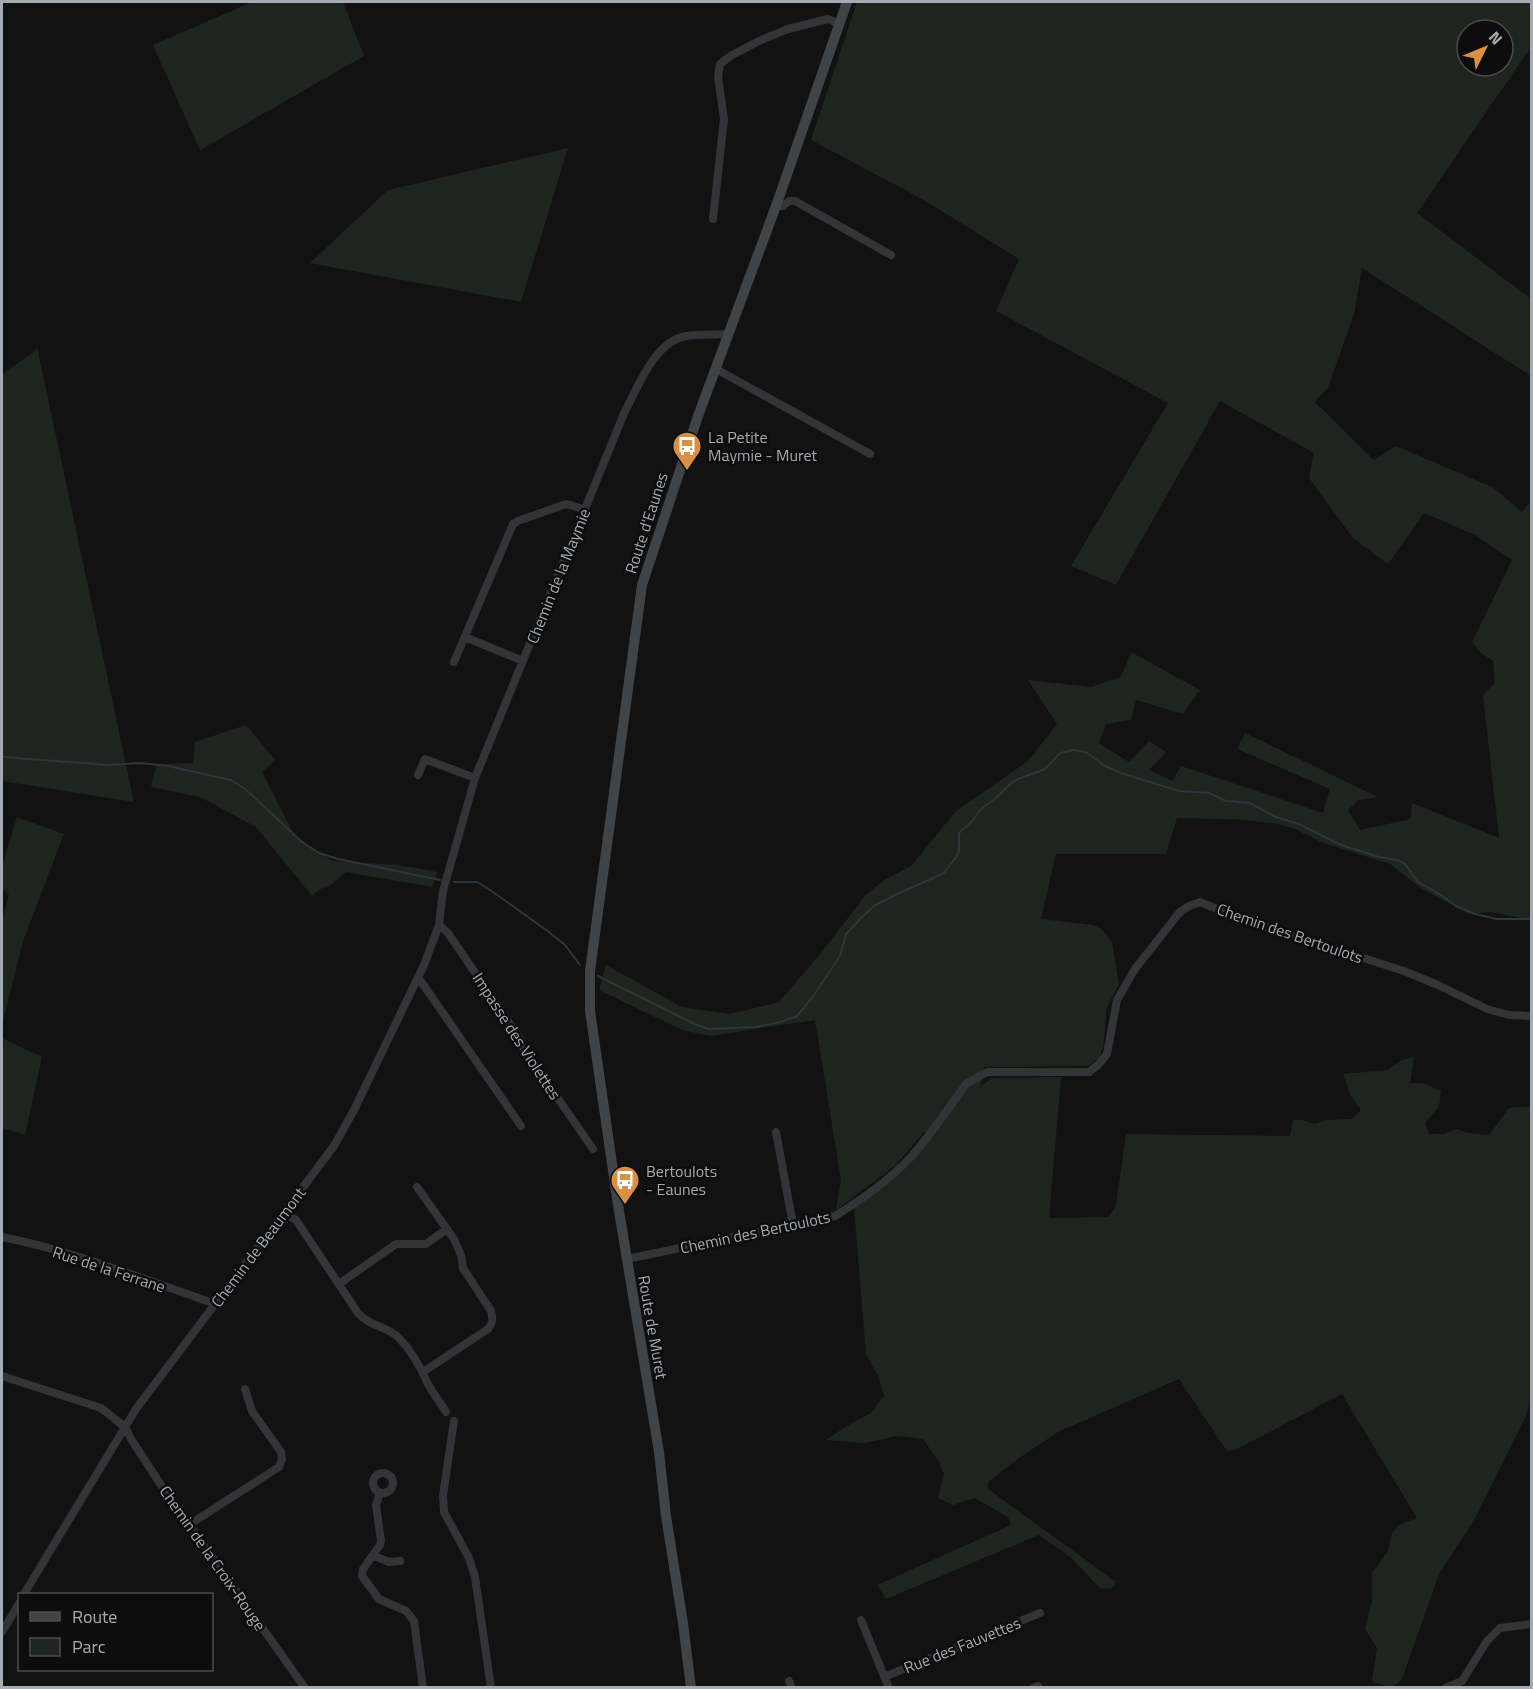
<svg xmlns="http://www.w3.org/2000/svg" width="1533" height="1689" font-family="'Titillium Web',sans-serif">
  <rect width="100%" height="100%" fill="#121213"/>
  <path fill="#1e251e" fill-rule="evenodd" d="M252,2H343L364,56L200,150L153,45Z
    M857,2H1531V47L1417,213L1531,299V376L1362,268L1354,314L1328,388L1315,402L1374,460L1396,446L1492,487L1522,512L1531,501V920L1491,912L1469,914L1422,889L1390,864L1321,842L1293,828L1273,823L1231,819L1177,818L1166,854H1056L1041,919L1093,925L1101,929L1112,942L1119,984L1107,1007L1103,1047L1099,1058L1088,1066L984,1067L980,1087L992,1078L1061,1077L1049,1218L1109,1217L1116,1205L1126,1134L1290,1136L1293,1120H1302L1315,1124L1327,1120L1352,1119L1361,1110L1351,1096L1343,1074L1388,1070L1402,1060L1414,1057L1410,1083H1423L1441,1091L1439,1107L1425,1123L1429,1134H1444L1456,1129L1469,1133L1489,1135L1509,1108L1531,1106L1532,1392L1526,1416L1474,1520L1439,1574L1402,1679L1393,1687H1387L1372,1681L1377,1648L1365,1629L1372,1600V1573L1388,1551L1392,1533L1399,1525L1417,1518L1342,1394L1235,1450L1227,1451L1179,1379L1058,1432L1019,1458L988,1482V1489L1116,1582L1112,1588L1101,1589L1070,1557L1039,1535L886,1599L877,1585L1011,1525L1008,1517L975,1498L953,1505L938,1498L944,1474L938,1460L923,1439L897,1436L864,1443L826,1440L845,1427L871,1413L884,1396L878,1376L866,1354L854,1208L885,1186L911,1161L934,1134L924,1132L896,1165L836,1210L841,1180L815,1020L710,1036L682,1030L599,990L606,965L682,1007L730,1014L779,1002L821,953L865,896L884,880L911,866L956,811L1028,761L1057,724L1028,680L1091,687L1121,677L1131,652L1200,690L1183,714L1136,700L1131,720L1106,724L1099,743L1129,762L1149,741L1166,752L1149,770L1172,781L1181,766L1323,813L1330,789L1237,749L1245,733L1378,797L1358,800L1348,810L1360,830L1411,819L1412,803L1499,838L1483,695L1495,683L1493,661L1481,653L1472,642L1512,560L1475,535L1424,513L1388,564L1353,538L1309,478L1314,453L1220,401L1116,585L1071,566L1168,403L996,311L1019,259L924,200L811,140ZM1467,30H1503V66H1467Z
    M568,148L521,302L310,263L388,190Z
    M37,347L134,802L2,781V374L34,352Z
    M246,725L275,760L262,772L295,837L332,861L399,865L437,872L432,887L346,872L328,887L320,889L312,896L256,827L200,797L151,787L157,764L193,763L195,742Z
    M17,817L64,834L23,941L2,1025V920L9,895L2,888V866Z
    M2,1038L42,1057L25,1135L2,1128Z"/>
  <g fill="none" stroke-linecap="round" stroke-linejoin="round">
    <path stroke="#2d363a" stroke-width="2" d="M2,757L109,765L140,763L168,766L231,780L244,788L301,841L319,853L338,859L440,880
      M454,882H477L493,892L549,932L565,945L580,965
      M598,976L695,1024L708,1029L756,1027L780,1022L797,1016L812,998L840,956L846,934L862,917L874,906L895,895L944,873L956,857L959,851V833L973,820L981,809L997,797L1010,784L1018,779L1045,769L1060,753L1074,750L1086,752L1105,766L1121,773L1179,791L1209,793L1226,801L1250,803L1276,817L1299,824L1341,845L1379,857L1397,860L1405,864L1418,882L1444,897L1456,906L1475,914L1497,919H1532"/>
    <path stroke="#333437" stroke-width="8" d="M776,206H783L789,201H795L891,255
      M713,219L724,119L718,77L720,64L732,55L761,40L788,29L828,19L840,24
      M716,369L870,454
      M465,637L523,661
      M454,662L513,524L518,521L566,504L571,505L585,510
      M418,775L425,759L475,778
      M439,925L448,933L521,1040L523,1048L593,1149
      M418,977L521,1126
      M776,1132L793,1225
      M417,1187L454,1239L461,1255L463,1268L491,1311C493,1319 493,1323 488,1329L423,1372
      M284,1213L296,1220L358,1313C369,1326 386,1326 398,1337C411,1350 421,1368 428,1384C433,1394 441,1403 446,1412
      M2,1237C74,1251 146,1280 216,1304
      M627,1259L835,1216C861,1200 888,1181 909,1159C930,1136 948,1109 966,1084L987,1072H1089L1098,1065L1107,1054L1117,1000L1135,969L1179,913L1187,907L1200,902L1244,920L1404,971L1438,985L1487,1009L1509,1015L1532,1016
      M339,1284L396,1244H426L447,1229
      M2,1376L101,1408L125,1427L131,1439L159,1482L305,1688
      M454,1421L443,1495L444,1512L469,1558L475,1577L491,1688
      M373 1483a10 10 0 1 1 20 0a10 10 0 1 1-20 0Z
      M380,1493L376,1505L381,1541L380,1545L363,1569L362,1576L379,1599L406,1611L414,1621L423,1688
      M190,1524L279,1467L282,1459L281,1452L252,1411L245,1389
      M374,1556L389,1562L400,1561
      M24,1594L136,1409L334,1146L354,1110L424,965L439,925L443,891L475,778L625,411C639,386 654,342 686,336C699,334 715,335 728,334
      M861,1620L889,1688
      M2,1632L20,1602
      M884,1677L1040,1613
      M789,1681L792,1688
      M1033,1688L1038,1686
      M1446,1688L1462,1681L1487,1641L1500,1628L1532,1624"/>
    <path stroke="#414447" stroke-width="10" d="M691,1688L683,1623L666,1516L659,1452L618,1205L590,1011V971L642,585L698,416L776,206L847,2"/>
  </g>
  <defs>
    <g id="bus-pin" transform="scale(1.5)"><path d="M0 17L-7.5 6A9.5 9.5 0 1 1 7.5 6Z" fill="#da8f42" stroke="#0d0d0e"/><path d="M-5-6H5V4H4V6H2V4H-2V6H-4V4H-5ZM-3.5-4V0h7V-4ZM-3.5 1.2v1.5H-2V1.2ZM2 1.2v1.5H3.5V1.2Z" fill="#fff"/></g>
  </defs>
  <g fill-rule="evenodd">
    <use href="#bus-pin" x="687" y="446"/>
    <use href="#bus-pin" x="625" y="1180"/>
  </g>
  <g text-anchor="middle" stroke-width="5" stroke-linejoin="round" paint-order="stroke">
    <g font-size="16" fill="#a5abb2" stroke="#0d0d0e" text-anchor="start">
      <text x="708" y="443">La Petite<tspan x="708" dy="18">Maymie - Muret</tspan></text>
      <text x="646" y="1177">Bertoulots<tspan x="646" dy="18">- Eaunes</tspan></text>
    </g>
    <g font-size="16" fill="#a5abb2" stroke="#0d0d0e">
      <text transform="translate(646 523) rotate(-72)" y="6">Route d'Eaunes</text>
      <text transform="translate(558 576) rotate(-68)" y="6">Chemin de la Maymie</text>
      <text transform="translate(1290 933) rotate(19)" y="6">Chemin des Bertoulots</text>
      <text transform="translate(517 1036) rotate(57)" y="6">Impasse des Violettes</text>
      <text transform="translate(755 1232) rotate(-12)" y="6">Chemin des Bertoulots</text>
      <text transform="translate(258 1247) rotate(-53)" y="6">Chemin de Beaumont</text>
      <text transform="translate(109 1269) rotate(18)" y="6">Rue de la Ferrane</text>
      <text transform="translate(653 1327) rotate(80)" y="6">Route de Muret</text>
      <text transform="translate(213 1558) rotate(55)" y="6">Chemin de la Croix-Rouge</text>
      <text transform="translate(962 1645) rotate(-22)" y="6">Rue des Fauvettes</text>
    </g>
  </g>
  <rect width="1533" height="1689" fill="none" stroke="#a5abb2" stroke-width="6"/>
  <rect x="18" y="1593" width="195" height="78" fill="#0d0d0e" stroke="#4a4c50" stroke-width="1.5"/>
  <rect x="30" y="1612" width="30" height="9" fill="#414447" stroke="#4a4c50" stroke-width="1.5"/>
  <text x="72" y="1623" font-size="18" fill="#a5abb2">Route</text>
  <rect x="30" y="1638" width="30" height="18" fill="#1e251e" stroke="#4a4c50" stroke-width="1.5"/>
  <text x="72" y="1653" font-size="18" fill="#a5abb2">Parc</text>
  <g transform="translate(1485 48) rotate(47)"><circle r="28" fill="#0d0d0e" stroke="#4a4c50" stroke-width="1.5"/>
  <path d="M0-4.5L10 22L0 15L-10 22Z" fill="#da8f42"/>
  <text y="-9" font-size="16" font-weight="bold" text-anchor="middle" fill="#a5abb2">N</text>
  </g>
</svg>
